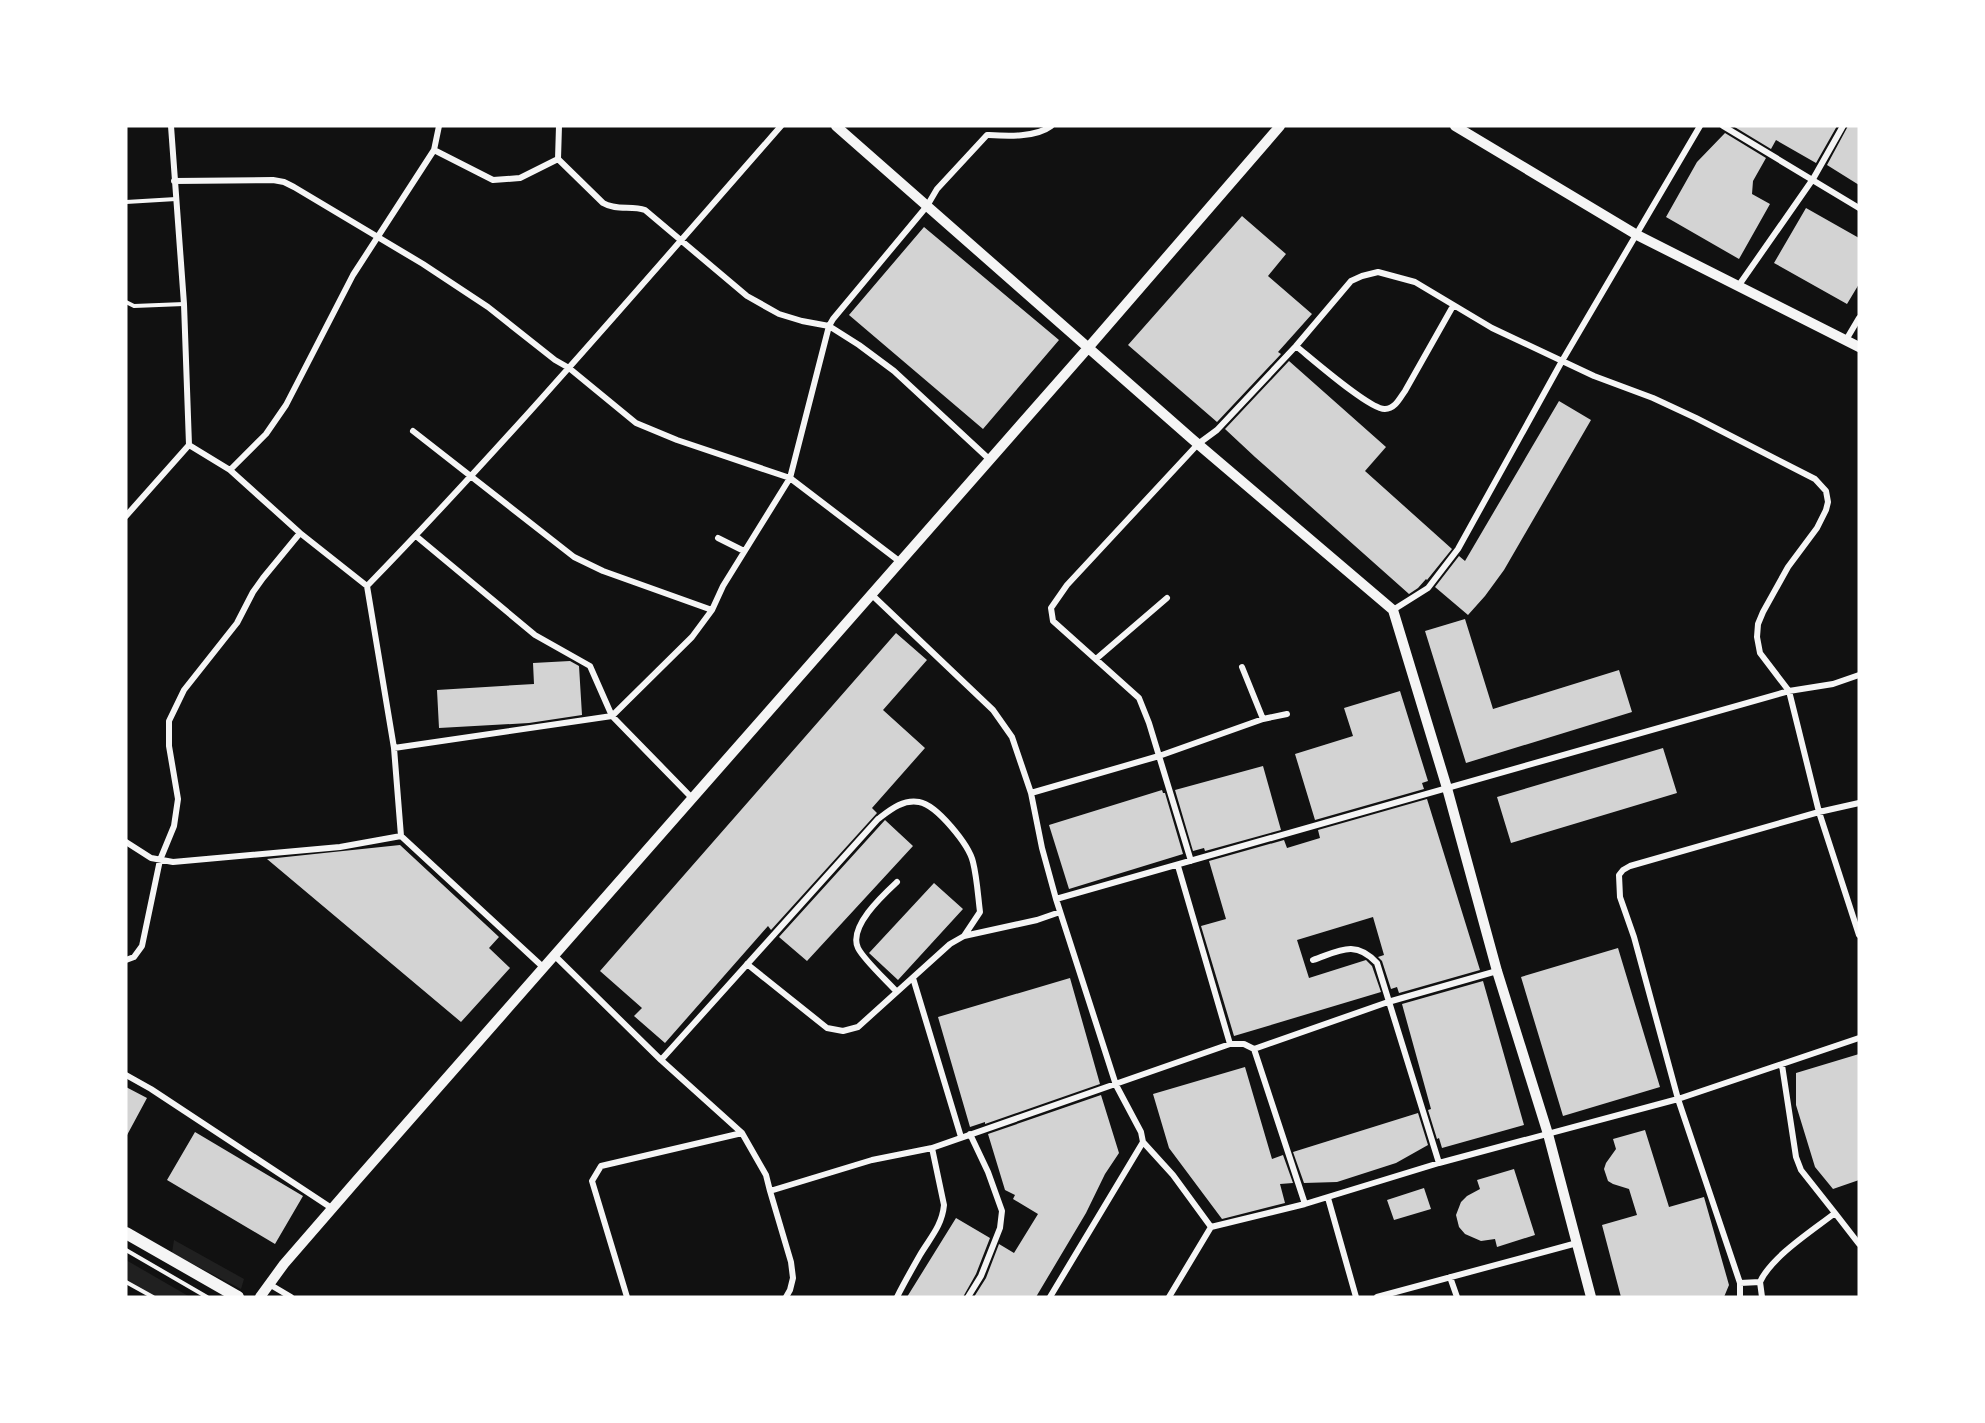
<svg xmlns="http://www.w3.org/2000/svg" width="1985" height="1423" font-family="'Noto Serif',serif">
  <rect width="100%" height="100%" fill="#111"/>
  <path fill="#202020" d="M174,1240L244,1279L241,1289L172,1253Z
    M126,1260L190,1297H155L126,1280Z"/>
  <path fill="#d3d3d3" d="M1733,126H1837L1816,163L1776,140L1771,149Z
    M1848,126H1859V185L1827,165Z
    M1725,133L1766,158L1753,181L1752,194L1770,204L1739,259L1666,217L1697,162Z
    M1806,208L1859,238V284L1847,304L1774,263Z
    M1242,216L1286,254L1268,276L1312,314L1278,352L1281,354L1217,422L1128,345Z
    M924,227L1059,340L983,429L849,315Z
    M1289,361L1386,447L1365,471L1452,549L1427,580L1426,579L1418,588L1409,594L1255,457L1225,429Z
    M1559,401L1591,420L1504,570L1485,596L1468,615L1435,587L1459,556L1465,561Z
    M1465,619L1493,709L1619,670L1632,712L1466,763L1425,631Z
    M896,633L927,660L883,710L925,748L872,808L877,813L771,930L768,926L665,1043L634,1016L642,1008L600,971Z
    M570,661L579,666L582,715L529,723L439,728L437,690L534,684L533,663Z
    M1400,691L1428,781L1422,783L1424,789L1315,820L1295,754L1353,736L1344,708Z
    M1663,748L1677,793L1511,843L1497,797Z
    M1263,766L1281,830L1205,851L1204,848L1193,851L1175,790Z
    M1162,790L1163,793H1165L1183,854L1069,889L1049,825Z
    M1427,799L1480,970L1399,993L1397,987L1391,989L1382,961L1378,957L1384,955L1373,917L1297,940L1309,978L1366,960L1372,966L1381,992L1234,1036L1201,926L1226,919L1209,861L1284,840L1287,848L1320,838L1318,830Z
    M885,820L913,846L807,961L779,937Z
    M400,845L499,937L489,948L510,968L461,1022L267,859Z
    M934,883L963,909L898,980L869,953Z
    M1618,948L1660,1087L1563,1116L1521,977Z
    M1070,978L1100,1084L985,1124V1122L970,1127L938,1017Z
    M1483,981L1524,1125L1442,1148L1439,1138L1437,1139L1428,1110L1431,1109L1402,1004Z
    M1859,1054V1180L1833,1189L1815,1167L1796,1105V1073Z
    M1245,1067L1272,1159L1283,1155L1293,1183L1280,1184L1285,1203L1222,1219L1169,1148L1153,1094Z
    M126,1087L147,1098L126,1137Z
    M1101,1095L1119,1153L1105,1174L1086,1213L1036,1297H974L986,1278L999,1244L1014,1253L1038,1214L1013,1199L1015,1195L1005,1190L988,1134Z
    M1418,1113L1428,1145L1396,1163L1337,1182L1304,1183L1293,1152Z
    M1645,1130L1669,1207L1704,1197L1729,1285L1724,1297H1621L1602,1225L1637,1215L1629,1189L1613,1184L1608,1181L1604,1169L1606,1163L1616,1149L1613,1139Z
    M195,1132L303,1196L275,1244L167,1180Z
    M1514,1169L1535,1235L1497,1247L1495,1239L1481,1241L1465,1234L1459,1227L1456,1215L1461,1202L1467,1196L1480,1189L1477,1180Z
    M1424,1188L1431,1209L1394,1220L1387,1200Z
    M956,1218L990,1238L976,1274L963,1297H907Z"/>
  <g fill="none" stroke-linecap="round" stroke-linejoin="round">
    <path stroke="#f5f5f5" stroke-width="4" d="M126,202L176,199
      M126,302L134,306L184,304
      M126,1250L207,1297
      M126,1282L153,1297"/>
    <path stroke="#f5f5f5" stroke-width="6" d="M559,126L558,159L603,203C616,211 632,205 645,210L747,296L779,314L802,321L829,326L859,345L894,371L989,459
      M1723,126L1859,208
      M434,150L493,180L520,178L558,159
      M174,181L273,180L284,182L294,187L423,264L488,307L555,360L569,368L636,423L677,440L790,478L899,561
      M1739,285L1813,179L1843,126
      M1846,340L1859,318
      M1296,346C1311,358 1370,410 1385,409C1395,409 1400,398 1405,391L1453,306
      M413,431L574,557L603,571L712,610
      M189,445L230,470L300,533L367,586L394,748L401,836L544,968
      M230,470L266,434L286,405L353,275L434,150L439,126
      M126,516L189,445L184,304L171,126
      M416,536L535,635L590,666L612,716L692,637L712,610L723,586L790,478L829,326L833,319L927,206L937,189L987,135C1006,136 1035,138 1051,126
      M718,538L744,551
      M367,586C511,438 645,281 781,126
      M871,594L993,710L1012,737L1031,793L1042,848L1056,899L1116,1085L1141,1132L1143,1142L1173,1175L1211,1227
      M1393,610L1428,588L1458,549L1562,361L1700,126
      M1096,659L1167,598
      M1242,667L1263,719
      M394,748L612,716L692,798
      M1031,793L1159,756L1263,719L1287,714
      M126,842L151,858L173,862L340,847L401,836
      M1191,861L1149,723L1139,698L1053,621L1051,608L1067,585L1198,444L1217,430L1296,346L1351,281L1362,276L1378,272L1415,282L1492,328L1594,376L1653,398L1696,418L1815,479L1826,491L1828,502L1826,510L1817,528L1788,567L1763,612L1758,624L1757,637L1760,653L1789,691L1819,812L1859,935
      M1178,866L1230,1044
      M1056,899L1789,691L1833,684L1859,675
      M554,955L661,1060L742,1133L766,1175L770,1191L872,1160L932,1148L1230,1044H1244L1254,1049L1305,1204
      M126,960L134,957L142,946L160,860L174,826L178,799L169,746V721L184,690L237,623L253,592L263,578L300,533
      M1313,960C1339,951 1355,939 1377,963L1439,1163
      M747,964L827,1028L843,1031L858,1027L950,944L964,936L1037,920L1060,912
      M913,978L961,1137
      M896,991C886,980 864,960 858,948C848,927 883,895 897,882
      M1254,1049L1388,1002L1497,971
      M661,1060L878,819C890,810 903,799 919,802C937,805 969,845 973,862C977,878 978,896 980,912L964,936
      M126,1075L151,1089L333,1209
      M770,1191L791,1262L793,1278L790,1290L786,1297
      M1328,1198L1356,1297
      M1835,1213L1859,1244
      M1450,1277L1457,1297
      M1760,1282C1771,1257 1812,1231 1835,1213L1801,1170L1796,1157L1782,1065
      M1740,1283L1760,1282L1762,1297
      M269,1284L291,1297
      M627,1297L592,1181L601,1166L742,1133
      M897,1297C904,1283 912,1269 920,1255C930,1238 942,1226 944,1205L932,1148
      M968,1297L981,1276L1000,1228L1002,1211L988,1172L970,1134
      M1050,1297L1143,1142
      M1169,1297L1211,1227L1305,1204L1439,1163L1678,1099L1859,1038
      M1377,1297L1577,1243
      M1740,1297V1283L1678,1099L1634,937L1620,897L1619,875L1623,870L1630,866L1819,812L1859,803"/>
    <path stroke="#f5f5f5" stroke-width="10" d="M836,126L1192,439L1393,610L1447,788L1497,971L1548,1134L1591,1297
      M1455,126L1637,235L1859,347
      M260,1297L284,1264L356,1181L1088,348L1280,126"/>
    <path stroke="#f5f5f5" stroke-width="12" d="M126,1233L238,1297"/>
  </g>
  <rect width="1985" height="1423" fill="none" stroke="#ffffff" stroke-width="255"/>
</svg>
